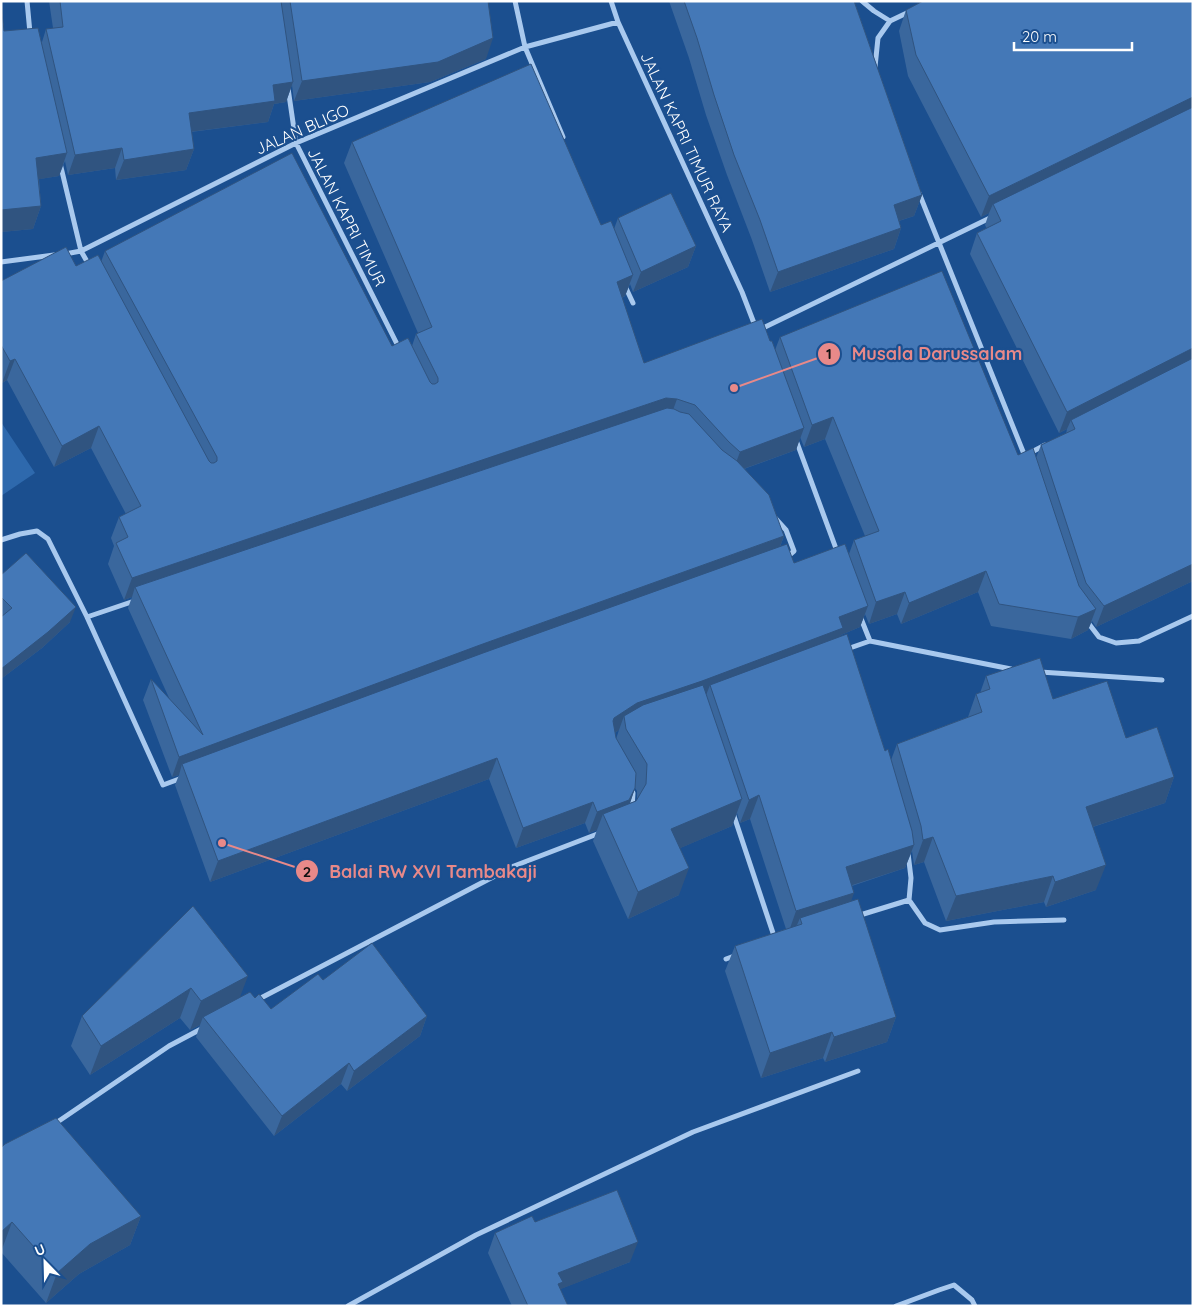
<svg xmlns="http://www.w3.org/2000/svg" width="1194" height="1307" font-family="Quicksand,sans-serif">
  <rect width="100%" height="100%" fill="#1b4f8f"/>
  <path fill="#2e69ad" d="M1,422L35,473L1,496Z"/>
  <g fill="none" stroke-linecap="round" stroke-linejoin="round">
    <path stroke="#a9c9ee" stroke-width="5" d="M27,1L30,33
      M515,1L525,47L563,137
      M611,1L618,22L742,292L757,331L992,217
      M862,1L874,11L890,21L878,38L875,67
      M890,21L911,11
      M288,88L296,143L400,350
      M60,163L81,251L89,265
      M919,193L1026,459
      M65,254L81,251L296,143L525,47L618,22
      M1,262L54,255
      M625,286L633,303
      M659,424L668,425L674,428L684,430L718,467L730,477L747,487L786,530L794,551L786,558L474,670L163,785L87,617Z
      M796,440L838,554
      M1028,454L1045,445
      M1,540L20,534L37,531L48,539L87,617
      M860,616L870,641
      M1086,620L1099,637L1116,643L1139,641L1193,616
      M847,649L870,641L1011,669
      M1040,672L1162,680
      M631,790L633,793L632,808
      M733,813L775,939
      M909,900L925,923L940,930L994,922L1064,920
      M857,916L909,900L911,878L908,853
      M726,959L737,955
      M257,1000L514,866L600,833
      M53,1125L169,1046L203,1028
      M348,1306L476,1235L693,1132L858,1071
      M896,1306L939,1290L954,1285L972,1300L975,1306"/>
  </g>
  <path fill="#3a679d" fill-rule="evenodd" d="M49,1H488L486,59L430,82L294,101L292,85L286,102L274,104L268,122L191,132L194,149L186,170L116,180L115,168L68,175L65,161L59,176L39,179L41,206L33,229L1,232V4L4,31L42,42L46,29L53,28Z
    M669,1H854L922,195L914,216L899,221L901,228L894,249L770,292L752,240L727,175L706,115L689,58Z
    M1193,1V581L1096,627L1092,621L1088,630L1071,639L991,626L978,592L901,624L897,614L869,624L865,614L860,627L841,635L840,637L885,751L891,760L897,744L968,717L976,694L980,693L986,676L1053,699L1126,738L1174,777L1165,803L1093,827L1096,890L1046,907L1044,902L946,921L924,862L914,865L912,851L905,868L852,886L851,901L896,1017L887,1042L825,1062L823,1058L761,1078L725,971L735,946L786,929L750,819L740,823L737,813L732,826L680,848L679,895L628,919L593,841L597,830L589,833L585,823L516,848L489,779L210,882L175,785L179,775L172,777L143,700L151,679L170,700L128,608L132,597L124,600L108,564L114,546L111,538L119,517L126,514L91,448L54,467L7,380L2,383L1,382V281L101,262L105,251L392,346H412L416,334L418,333L344,163L352,142L614,229L618,218L696,246L688,267L633,292L630,284L625,296L622,298L644,363L770,341L775,350L780,337L1018,455L1036,458L1041,445L1066,434L1067,429L1059,433L970,254L977,233L987,229L985,225L989,213L981,217L908,76L899,31L906,10ZM800,437L804,447L825,439L865,536L854,540L849,554L794,563L780,547L784,536L744,469L796,450ZM619,730L616,739L615,733ZM635,788L637,791V800L636,801L630,803Z
    M1,575L70,622L42,648L1,679Z
    M193,906L240,997L255,998L271,1009L323,980L427,1016L420,1036L347,1091L341,1084L274,1136L196,1037L200,1025L190,1030L180,1018L90,1075L71,1046L82,1016Z
    M1,1148L141,1216L130,1245L79,1274L46,1303L1,1252Z
    M535,1222L630,1262L560,1289L568,1306H512L488,1253L495,1233Z"/>
  <path fill="#305480" d="M493,38L486,59L430,82L294,101L302,81Z
    M293,82L286,102L274,104L268,122L181,133L189,113L273,85Z
    M1193,97V115L993,204L989,213L981,217L989,196Z
    M122,148L115,168L68,175L75,155Z
    M194,149L186,170L116,180L124,160Z
    M67,153L59,176L28,181L36,158Z
    M922,195L914,216L886,225L894,205Z
    M41,206L33,229L1,232V210Z
    M901,228L894,249L770,292L778,272Z
    M696,246L688,267L633,292L641,272Z
    M633,275L625,296L609,304L617,282Z
    M1193,348V366L1071,420L1067,429L1059,433L1067,412Z
    M15,359L7,380L2,383L10,361Z
    M666,398L677,399L669,421L135,587L132,597L124,600L132,578Z
    M833,417L825,439L804,447L812,425Z
    M99,426L91,448L54,467L62,446Z
    M804,428L796,450L732,473L740,452Z
    M784,536L776,557L182,764L179,775L172,777L179,757L480,645Z
    M1193,564V581L1096,627L1104,606Z
    M986,571L978,592L901,624L909,603Z
    M905,592L897,614L869,624L876,602Z
    M868,606L860,627L841,635L835,649L710,685L705,698L624,716L619,730L606,739L614,718L637,703L839,617Z
    M76,607L70,622L42,648L1,679V669Z
    M1096,609L1088,630L1071,639L1078,617Z
    M497,758L489,779L210,882L218,861Z
    M1174,777L1165,803L1077,832L1086,807Z
    M635,788L628,809L603,814L597,830L589,833L597,812Z
    M759,795L750,819L740,823L749,800Z
    M742,799L732,826L662,856L671,829Z
    M593,802L585,823L516,848L523,828Z
    M933,837L924,862L914,865L923,840Z
    M914,845L905,868L837,890L846,867Z
    M1106,865L1096,890L1046,907L1055,882Z
    M689,868L679,895L628,919L638,892Z
    M1053,876L1044,902L946,921L956,896Z
    M854,893L846,916L800,918L794,932L788,934L796,911Z
    M248,976L237,1005L203,1017L200,1025L190,1030L201,1001Z
    M191,988L180,1018L90,1075L101,1046Z
    M427,1016L420,1036L347,1091L354,1071Z
    M896,1017L887,1042L825,1062L834,1037Z
    M832,1032L823,1058L761,1078L770,1053Z
    M349,1063L341,1084L274,1136L282,1116Z
    M141,1216L130,1245L79,1274L46,1303L57,1273L90,1244Z
    M12,1222L1,1252V1232Z
    M638,1242L630,1262L556,1291L558,1273Z"/>
  <path fill="#4478b7" stroke="#305480" d="M60,1H281L293,82L273,85L275,101L189,113L194,149L124,160L122,148L75,155L46,29L63,27Z
    M290,1H488L493,38L438,62L302,81Z
    M684,1H854L922,195L894,205L901,228L778,272L760,220L734,155L714,95L697,38Z
    M923,1H1193V97L989,196L916,55L906,10Z
    M1,4L4,31L38,28L67,153L36,158L41,206L1,210Z
    M531,64L601,225L611,221L633,275L617,282L644,363L762,319L770,341H772L804,428L740,452L729,442L695,405L677,399L666,398L132,578L116,543L128,537L119,517L141,506L99,426L62,446L15,359L10,361L1,345V281L66,247L76,266L98,255L209,461L211,463H214L217,461V457L105,251L292,153L392,346L408,338L430,382L432,384H435L438,382V378L416,334L432,327L352,142Z
    M1193,107V348L1067,412L977,233L1001,221L993,204Z
    M671,193L696,246L641,272L618,218Z
    M942,271L1018,455L1033,448L1079,586L1096,609L1078,617L999,604L986,571L909,603L905,592L876,602L854,540L879,531L833,417L812,425L780,337Z
    M1193,358V564L1104,606L1086,583L1041,445L1075,429L1071,420Z
    M667,408L674,409L680,412L689,414L722,450L737,461L769,495L784,536L480,645L179,757L151,679L203,735L135,587Z
    M787,544L794,563L845,544L868,606L839,617L843,628L702,681L637,703L614,718L613,721L616,738L636,773L635,788L629,800L597,812L593,802L523,828L497,758L218,861L182,764L483,653Z
    M26,553L76,607L48,632L1,669V617L12,608L1,597V575Z
    M847,634L885,751L888,749L912,831L914,845L846,867L854,893L796,911L759,795L749,800L710,685Z
    M1040,658L1053,699L1107,681L1126,738L1157,727L1174,777L1086,807L1106,865L1055,882L1053,876L956,896L933,837L923,840L921,826L897,744L982,712L976,694L990,689L986,676Z
    M703,685L742,799L671,829L689,868L638,892L603,814L636,801L646,784L647,764L626,729L624,716L643,705Z
    M858,899L896,1017L834,1037L832,1032L770,1053L735,946L802,924L800,918Z
    M193,906L248,976L201,1001L191,988L101,1046L82,1016Z
    M372,943L427,1016L354,1071L349,1063L282,1116L203,1017L250,992L255,998L259,994L271,1009L318,974L323,980Z
    M56,1118L141,1216L90,1244L57,1273L12,1222L1,1232V1148L5,1144Z
    M617,1190L638,1242L558,1273L563,1282L558,1284L568,1306H528L495,1233L532,1216L535,1222Z"/>
  <g text-anchor="middle" stroke-width="4.5" stroke-linejoin="round" paint-order="stroke">
    <g font-size="16" fill="#fff" stroke="#1b4f8f">
      <text transform="translate(302 129) rotate(-24)" y="6">JALAN BLIGO</text>
      <text transform="translate(687 142) rotate(65)" y="6">JALAN KAPRI TIMUR RAYA</text>
      <text transform="translate(347 217) rotate(63)" y="6">JALAN KAPRI TIMUR</text>
    </g>
  </g>
  <path fill="none" stroke="#e88989" stroke-width="2" d="M734 388L829 354M222 843L307 871"/>
  <g fill="#e88989" stroke="#1b4f8f" stroke-width="2">
    <circle cx="734" cy="388" r="5"/>
    <circle cx="222" cy="843" r="5"/>
    <circle cx="829" cy="354" r="12"/>
    <circle cx="307" cy="871" r="12"/>
  </g>
  <g font-size="15" text-anchor="middle" font-weight="bold" fill="#111">
    <text x="829" y="359">1</text>
    <text x="307" y="877">2</text>
  </g>
  <g font-size="18" text-anchor="middle" font-weight="bold" fill="#e88989" stroke="#1b4f8f" stroke-width="4.5" stroke-linejoin="round" paint-order="stroke">
    <text x="937" y="360">Musala Darussalam</text>
    <text x="433" y="878">Balai RW XVI Tambakaji</text>
  </g>
  <rect width="1194" height="1307" fill="none" stroke="#ffffff" stroke-width="5"/>
  <g transform="translate(45 1262) rotate(337)" stroke="#1b4f8f" stroke-width="4" paint-order="stroke">
  <path d="M0-4L9 19L0 12L-9 19Z" fill="#ffffff"/>
  <text y="-8" font-size="14" font-weight="bold" text-anchor="middle" fill="#ffffff">U</text>
  </g>
  <path d="M1014 42v8h118v-8" fill="none" stroke="#ffffff" stroke-width="2.5"/>
  <text x="1022" y="42" font-size="15" fill="#ffffff" stroke="#1b4f8f" stroke-width="4" paint-order="stroke">20 m</text>
</svg>
